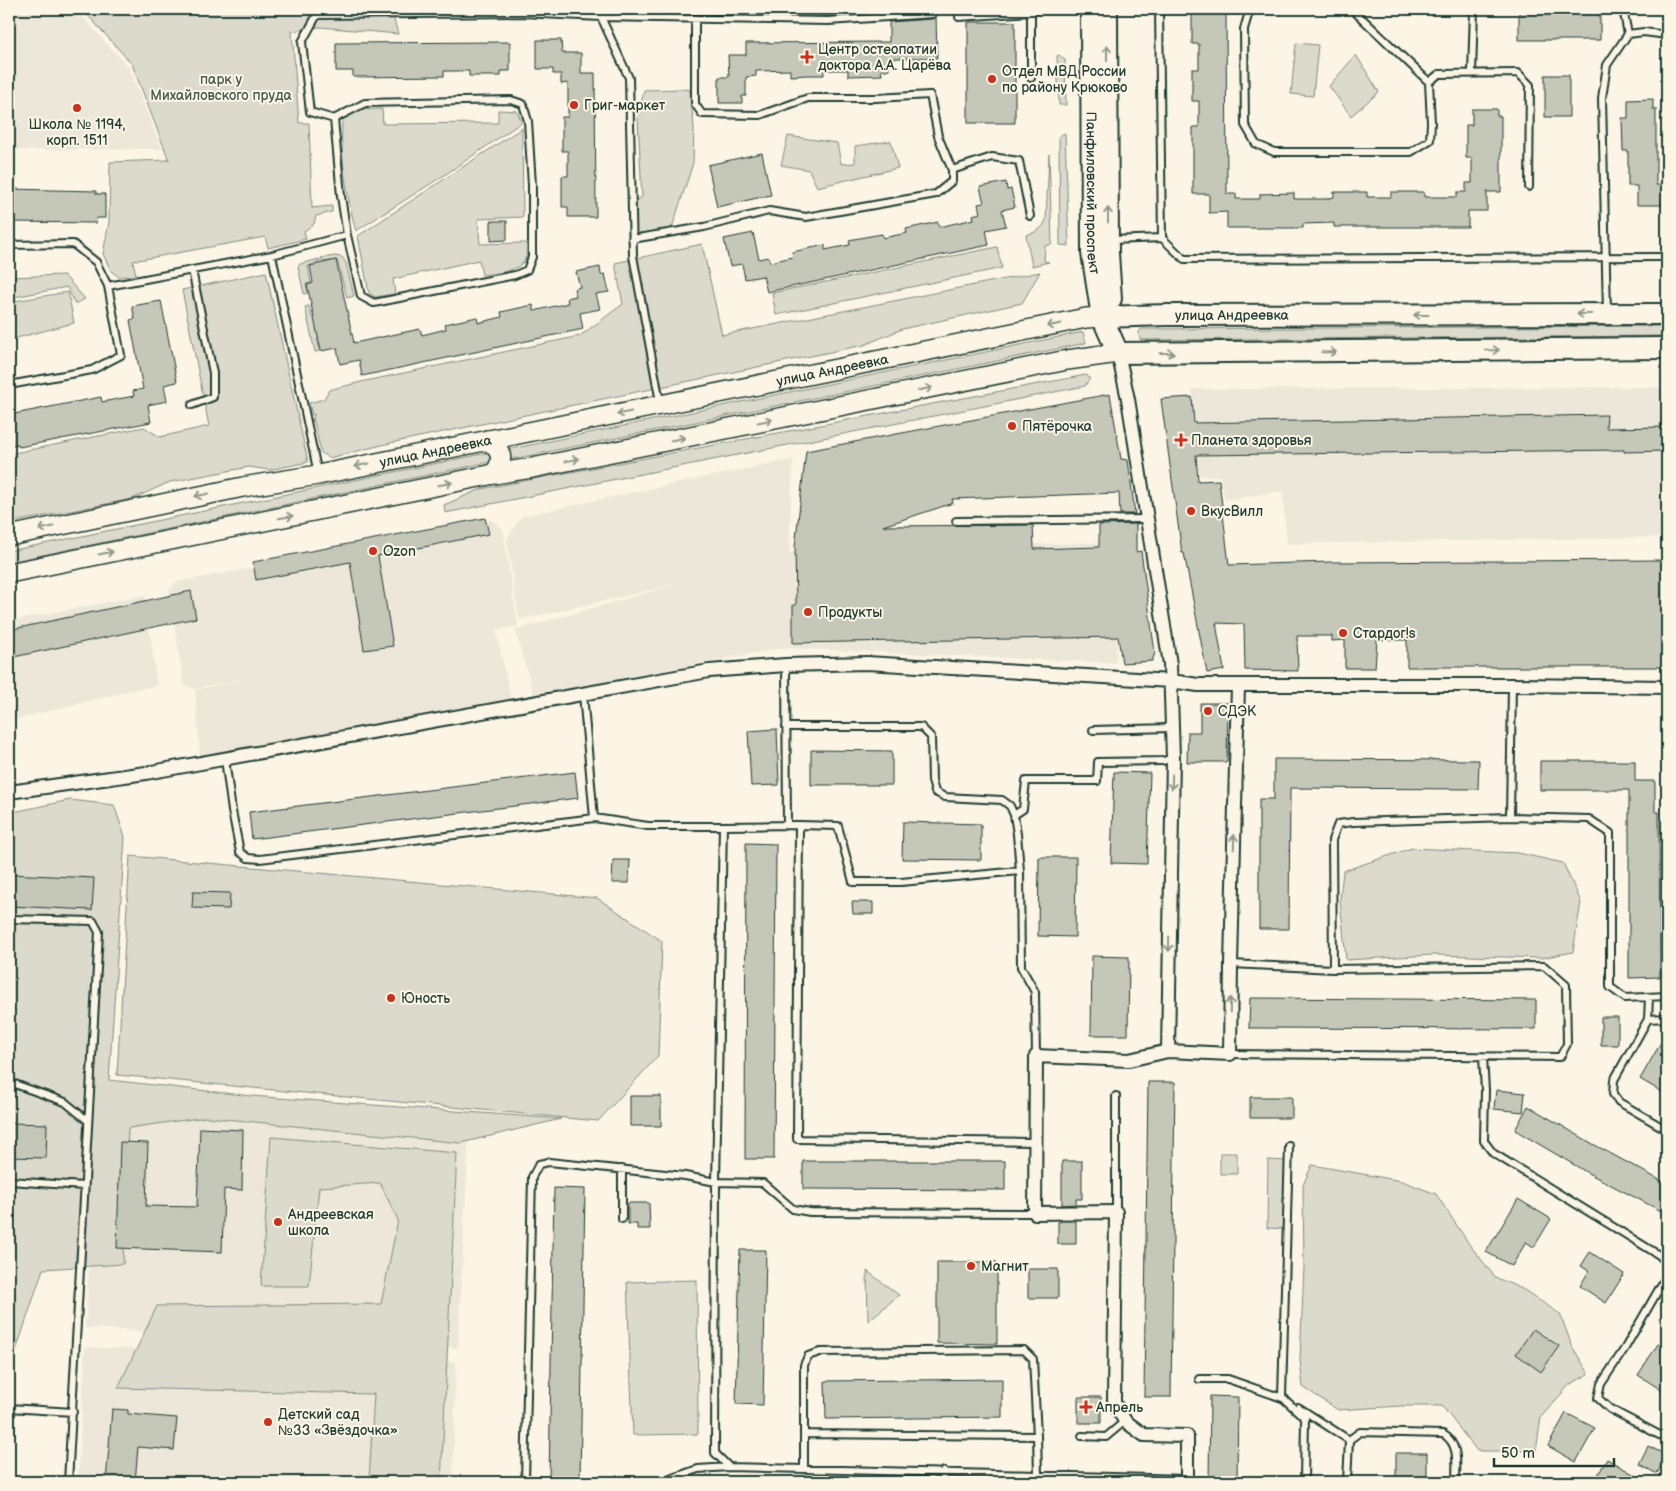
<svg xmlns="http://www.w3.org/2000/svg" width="1676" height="1491" font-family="'Balsamiq Sans',sans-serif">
  <rect width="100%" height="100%" fill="#fcf5e5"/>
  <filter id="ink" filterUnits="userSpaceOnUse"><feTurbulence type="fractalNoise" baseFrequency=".02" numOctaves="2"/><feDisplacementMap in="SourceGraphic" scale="10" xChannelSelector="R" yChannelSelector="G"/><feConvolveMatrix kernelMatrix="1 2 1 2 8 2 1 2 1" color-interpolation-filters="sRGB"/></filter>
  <g filter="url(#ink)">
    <path fill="#ece7d8" d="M9,9H75L129,68L162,149L9,150Z
      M1667,387V537L1287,544L1282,491L1225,500L1220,476H1199L1192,389Z
      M793,459L789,553L796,551L1121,542L1116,663L782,648L534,695L515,630L682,583L519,620L507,539L522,516Z
      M492,520L503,529L518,626L496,630L511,699L200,758L195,690L264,675L193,689L184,685L169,590L177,582L376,545Z
      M145,595L157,686L133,690L9,721V621Z
      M98,1096L470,1116L458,1348L85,1328Z
      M85,1347L456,1362L453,1482H78Z"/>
    <path fill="#dcdacc" stroke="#7e8c80" d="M82,9H179C194,11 210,15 224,9H391L398,34L320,27L292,31L299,123H309L312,208L332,206V212L316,216L314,224L304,231L306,239L268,248L265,237L133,261L136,275L119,277L111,271L103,254L109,222L110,162L169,160L132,64Z
      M661,9H813V13L673,11Z
      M821,9H933L925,12L821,16Z
      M1296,43L1318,45L1313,96L1291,94Z
      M1059,55L1065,60L1066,105H1059L1057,56Z
      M1356,55L1379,92L1351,116L1329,86Z
      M683,89L690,90L694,128L693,163L672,228L636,234L635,201L642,197L638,118L644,90Z
      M382,109L383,124L498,123V110L517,111L522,122L446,174L356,231C348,204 338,143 343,115L353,110Z
      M522,128L523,217L478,219L480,244L526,243C526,247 527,252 526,256C522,272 496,273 482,275L479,260L393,279L395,294L375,297L369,293L358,236Z
      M1065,133L1069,246L1060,245L1059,136Z
      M788,136L837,143L841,164L855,163V146L891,141L898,168L817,187L809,170L781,165Z
      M1049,154L1052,244L1045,246L1044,261L1049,262L1032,266L1026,235C1036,232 1042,230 1046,220Z
      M702,244L722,335L1040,272L1022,303L902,329L864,345L390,443L329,458L321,453L313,417L315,415H312L309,403L324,399L329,390L361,382L580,336L623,304L615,263Z
      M997,247L1002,268L776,315L772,293Z
      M335,256L342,257L346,263L354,296L347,298L337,260L322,262L321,258Z
      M319,259L320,262L308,266L311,283L306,284L308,293L304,294L298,267L300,264Z
      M266,272L308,462L269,470L249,467L170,482L132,499L9,523V454L144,427L160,437L209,426L182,290Z
      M64,275L85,299L75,304L67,287L9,298V277Z
      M68,292L74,323L9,340V302Z
      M309,306L312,317L317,316L322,338L317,339L320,351L315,352L305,307Z
      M1667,326V336L1141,340C1138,336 1138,333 1141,329Z
      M1083,332L1086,343L508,460L506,450Z
      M1086,375L1090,378L1085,386L445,513L444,505L481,489Z
      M487,453L491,459L490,462L9,562V551Z
      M70,800L114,805L125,837L109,1080L252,1096L561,1119L461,1143L206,1117L128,1128L123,1264L43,1269L9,1372V813Z
      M1412,848L1518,853L1563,863L1581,902L1573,952L1541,958L1433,955L1346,960L1340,899L1343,871Z
      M130,856L597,898L662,941L658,1056L598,1121L117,1075Z
      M271,1137L457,1153L441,1482H369L374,1394L118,1388L157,1306L381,1304L398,1220L380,1183L319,1187L309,1286H261Z
      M1220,1153H1237V1174H1220Z
      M1268,1160L1289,1161L1286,1229L1267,1228Z
      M1312,1165L1402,1181L1436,1194L1469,1244L1495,1277L1524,1290L1560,1314L1572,1346L1589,1374L1569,1385L1541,1417L1536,1451H1477L1442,1406H1401L1338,1410L1303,1387L1300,1360L1304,1267L1303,1185Z
      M867,1271L899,1295L868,1321Z
      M697,1280L698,1434L633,1435L627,1282Z"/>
    <path fill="#c5c7b9" stroke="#1f3d34" d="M1192,9H1226L1227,194H1236V199H1260V194L1294,193V199H1325L1334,197V192H1367V197H1391V192H1424V197H1457V192H1466V183H1472V158H1466V125H1472V109H1497V116H1501V192H1487V211H1468V227H1334V223L1303,224V228H1227V212L1209,213V194H1193V127H1199V101H1192V69H1199V44H1192Z
      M1519,9H1600V40H1519Z
      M936,17L937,58H889V70H881L882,75L848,76V70H824V75H807L790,76V70L756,71V76L746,77V96H742V103H719V77H729L728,55H746V43L889,42V22L932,19Z
      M968,22H1015V123H968Z
      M537,40H561L562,53H581V73H595L596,217H568V207H562V176H568V151H562V117H568V83L561,84V74H553V69H537Z
      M510,42V71H501V76H469V71H444V76L353,77V71H336V43Z
      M1545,75H1569V117H1545Z
      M1653,99V109H1656V185H1666L1667,205H1637V186H1628V151H1623L1622,118H1628V100Z
      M762,153L771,195L717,207L708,165Z
      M1006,182L1007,190L1011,189L1015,207L1002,210L1006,226L986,230L989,245L767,292L763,276L745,279L742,264L730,266L724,239L753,233L759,259L768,257L770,262L793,257L792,252L825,245V250L850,245L849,240L865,237L882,234L883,238L907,233L906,229L938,222L939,227L974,219L973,215L980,213L978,204L984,203L980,187Z
      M9,189L96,191V194H105V218H97L96,223L9,222Z
      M491,221H507V240L491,241Z
      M336,260L354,343L420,329L422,335L446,329L445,324L477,317L478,323L502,317L501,312L533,305L534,311L568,303L567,298L576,296L574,289L580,287L576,272L600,267L601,275L605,274L609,292L596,294L600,309L580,313L583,329L362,376L359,360L340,364L337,348L321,351L307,285L313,283L310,266Z
      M161,301L177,382L164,385L167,401L148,405L151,422L19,447L18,444L9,446V415L101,397L102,402L134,396L133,391L143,389L130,320L135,319L132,306Z
      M1110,394L1121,459L1128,460L1135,514H1120L1119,493L952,499L953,503L883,526L1033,525L1034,549L1099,547V525L1136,524V552L1141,551L1155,653L1152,661L1122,663L1118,637L793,643V605H796L795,547L806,451Z
      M1192,397L1194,423L1607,415L1606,428L1666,427V451L1624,452V450L1196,455L1198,481L1219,480L1229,565L1331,562L1667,560V667H1407V640H1377L1375,668H1345V640L1332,641V636H1297L1298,671L1245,670L1244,624L1216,623L1224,670L1207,673L1184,553H1182L1161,399Z
      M485,518L489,534L378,556L393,646L364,650L350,562L256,580L253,562Z
      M191,591L196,618L9,658V630Z
      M1200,703H1228L1227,762H1187L1188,732H1200Z
      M777,729L779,785L751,786L748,731Z
      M811,750L892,751V785H811Z
      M1274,759L1479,760L1478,789L1290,788L1289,929H1259V799H1274Z
      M1540,761H1635V781H1655V812H1659L1660,977L1629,978V790H1540Z
      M575,772L578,798L252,839L249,812Z
      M1114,772L1150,773L1147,864L1111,863Z
      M903,822L981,824V860L902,859Z
      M746,843L776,844L774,1159H745Z
      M1039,857H1076L1075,937L1038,936Z
      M613,860H630L629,883H612Z
      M9,874L94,878L92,910L9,906Z
      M193,892L230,893L229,909L192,908Z
      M852,902H873V914H853Z
      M1092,956L1129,957L1128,1035H1091Z
      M1250,998L1536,1000V1029L1249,1028Z
      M1601,1017H1618V1045H1601Z
      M1667,1032V1095L1640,1079Z
      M1148,1082H1175L1171,1397H1144Z
      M1496,1090L1525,1093L1523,1112L1494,1109Z
      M630,1096H661V1126H630Z
      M1250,1097H1292V1118H1250Z
      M1528,1106L1593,1144L1667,1184V1214L1588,1173L1515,1130Z
      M9,1123L47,1124L46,1158L9,1157Z
      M200,1128L243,1130L242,1190L224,1189L222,1252L117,1248L120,1142L148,1143L146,1206L197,1207Z
      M803,1161H1005V1190L803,1189Z
      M1062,1161H1082V1199H1076V1204L1062,1205Z
      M554,1188L585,1189L580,1482H549Z
      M1518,1199L1551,1219L1534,1247L1526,1242L1512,1266L1486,1252Z
      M628,1203H649L650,1229H637V1224H628Z
      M1063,1221H1076V1244H1058V1222Z
      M740,1250H766L763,1405L736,1404Z
      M1590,1252L1624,1274L1606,1303L1580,1286L1589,1271L1581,1266Z
      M937,1262H997V1344L937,1343Z
      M1028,1269H1058V1298H1028Z
      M1533,1329L1559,1346L1541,1372L1516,1354Z
      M1658,1344L1667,1350V1384L1663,1391L1638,1375Z
      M1002,1379V1417L826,1419L825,1381Z
      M1210,1396L1238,1397L1237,1482H1209Z
      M1078,1397H1101V1423H1078Z
      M112,1409L128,1410V1414L177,1418L174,1450L138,1447L135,1482H106Z
      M1566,1413L1595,1428L1576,1462L1548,1446Z
      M1648,1446L1666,1455L1657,1474L1639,1464Z
      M1396,1453H1427V1482H1396Z
      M1607,1459L1647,1482H1594Z"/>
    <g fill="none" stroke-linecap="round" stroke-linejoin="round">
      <g stroke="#1f3d34" stroke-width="10">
        <path id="service" d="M1250,9L1244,29L1245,125L1256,144L1274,152H1411L1430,140L1431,123L1429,82L1439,74L1518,73L1530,85L1529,187
          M1352,9L1429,82
          M1623,9L1628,34
          M601,17L828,21L932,14
          M959,17L1031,12L1037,9
          M1472,73L1474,9
          M1031,78V12
          M511,100L523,104L528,121L532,185V257L527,270L515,275L374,303L361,296L347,235L341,196L334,119L365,103Z
          M334,119L310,112L302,42L317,15L522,13L601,17L629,78L633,256L660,402
          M952,170L992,157L1019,161L1030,216
          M1162,238L1184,259L1667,257
          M632,239L704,227L769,211L806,217L936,194L952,181V170L938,136L930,95L876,98H808L760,115L702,114L695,104V18
          M1111,240L1162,238L1159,9
          M9,245L73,244L96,262L108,286
          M272,255L318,474
          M1607,312L1602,98L1607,65L1628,34L1644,32L1667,35
          M9,385L92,370L121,355L108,286L272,255L347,235
          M192,405L213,397V373L192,270
          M956,521L1147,519
          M786,665L787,825
          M583,694L594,818
          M786,727H921L931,737L932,781L935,792L945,797L1002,800L1010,806L1014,815L1017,834L1020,871L1021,967L1035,992L1036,1056
          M1093,730L1171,728
          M225,759L232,811L240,852L248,858L260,859L594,818L648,826H723
          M1014,815L1023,809L1026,781H1097L1098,762L1163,761L1173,758
          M1510,817L1512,685
          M799,825L797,1139L1036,1142
          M1020,871L901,882H853L838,826L799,825L723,826L716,1182L715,1453L729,1467L1187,1479
          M9,919L93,921L99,932C87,1115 80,1299 68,1482
          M1333,969L1332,840L1338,824L1353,822L1510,817L1589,819L1610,833V987L1625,998L1667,996
          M1649,997L1648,1019L1614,1080L1613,1094L1619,1102L1667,1130
          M1648,1019L1667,1018
          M1230,1054L1560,1057L1567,1044L1566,985L1544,966L1333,969L1231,964
          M1483,1057L1485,1090L1484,1141L1493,1153L1659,1255L1667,1263
          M9,1082L65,1102L87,1120
          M1116,1096V1212
          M1289,1146L1282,1397L1305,1418L1304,1482
          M622,1169V1219
          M9,1181L84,1186
          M1667,1275L1625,1348L1601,1384L1598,1398L1610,1409L1667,1439
          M1199,1379H1228L1285,1399
          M1298,1407L1349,1440
          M9,1408L73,1412
          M804,1434L1037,1436L1038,1474
          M1082,1436L1106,1437L1125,1421
          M804,1468V1365L808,1356L820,1352L1024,1350L1033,1359L1037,1436
          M525,1482L532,1177L539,1164L549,1162L685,1176L716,1182L763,1183L793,1209L810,1212L1035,1213
          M661,1482L698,1469L729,1467
          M943,1482L944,1471
          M1347,1482L1349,1440L1360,1432L1443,1434C1460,1444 1456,1464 1456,1482"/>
      </g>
      <g stroke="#1f3d34" stroke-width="16">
        <path id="minor" d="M1118,353L1128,399L1170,664L1173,758L1168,1051
          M9,792L146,773L709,671L786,665L867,663L1171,681L1198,685H1512L1667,687
          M1187,1482V1436L1144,1435L1125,1421L1114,1403L1116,1212L1035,1213L1036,1056L1129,1060L1168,1051L1230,1054L1231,964L1238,686"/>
      </g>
      <g stroke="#1f3d34" stroke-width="22">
        <g id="secondary">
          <path d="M487,440C502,449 505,460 494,474"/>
          <path id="s1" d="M9,536L243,487L318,475L1086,318L1102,317"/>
          <path d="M9,573L494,474L532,468L1067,360L1118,353"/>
        </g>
      </g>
      <g stroke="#1f3d34" stroke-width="24">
        <g id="primary">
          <path id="s2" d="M1091,9L1092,253L1102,317L1118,353"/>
          <path d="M1107,9L1108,253L1111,299"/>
          <path id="s3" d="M1102,317L1167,315L1667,314"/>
          <path d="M1118,353L1667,348"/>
        </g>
      </g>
      <use href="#service" stroke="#fcf5e5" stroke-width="6"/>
      <use href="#minor" stroke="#fcf5e5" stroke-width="12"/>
      <use href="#secondary" stroke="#fcf5e5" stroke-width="19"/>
      <use href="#primary" stroke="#fcf5e5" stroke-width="20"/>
    </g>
    <defs><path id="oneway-shaft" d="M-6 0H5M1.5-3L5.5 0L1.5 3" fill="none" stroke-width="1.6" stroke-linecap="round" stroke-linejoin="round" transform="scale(1.25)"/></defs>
    <g stroke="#8e998c">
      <use href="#oneway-shaft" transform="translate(1107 53) rotate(-90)"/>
      <use href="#oneway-shaft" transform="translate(1108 215) rotate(-90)"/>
      <use href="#oneway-shaft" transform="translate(1584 314) rotate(180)"/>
      <use href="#oneway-shaft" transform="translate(1421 315) rotate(180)"/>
      <use href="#oneway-shaft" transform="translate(1054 325) rotate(168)"/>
      <use href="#oneway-shaft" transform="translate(1492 350) rotate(-1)"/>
      <use href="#oneway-shaft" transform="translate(1329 352) rotate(-1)"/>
      <use href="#oneway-shaft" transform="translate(1167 353)"/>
      <use href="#oneway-shaft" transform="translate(925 389) rotate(-11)"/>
      <use href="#oneway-shaft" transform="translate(624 413) rotate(169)"/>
      <use href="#oneway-shaft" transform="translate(765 421) rotate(-11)"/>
      <use href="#oneway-shaft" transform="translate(678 439) rotate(-11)"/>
      <use href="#oneway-shaft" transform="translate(572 460) rotate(-11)"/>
      <use href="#oneway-shaft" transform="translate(362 465) rotate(168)"/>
      <use href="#oneway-shaft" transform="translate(445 484) rotate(-11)"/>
      <use href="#oneway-shaft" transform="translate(202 495) rotate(169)"/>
      <use href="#oneway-shaft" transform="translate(286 517) rotate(-10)"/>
      <use href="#oneway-shaft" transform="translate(46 528) rotate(168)"/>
      <use href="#oneway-shaft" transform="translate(106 553) rotate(-12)"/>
      <use href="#oneway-shaft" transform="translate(1172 782) rotate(91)"/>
      <use href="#oneway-shaft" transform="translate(1234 842) rotate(-88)"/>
      <use href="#oneway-shaft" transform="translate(1169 944) rotate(91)"/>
      <use href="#oneway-shaft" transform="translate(1230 1005) rotate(-89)"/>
    </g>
  </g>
  <g fill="#c8321e" stroke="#fcf5e5" stroke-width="2">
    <path d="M804.5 49.5h5v5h5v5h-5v5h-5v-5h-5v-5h5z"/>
    <circle cx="992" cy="79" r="5"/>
    <circle cx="574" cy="105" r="5"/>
    <circle cx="77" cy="108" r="5"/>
    <circle cx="1012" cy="426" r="5"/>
    <path d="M1178.5 432.5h5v5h5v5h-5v5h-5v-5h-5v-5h5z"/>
    <circle cx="1191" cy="511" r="5"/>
    <circle cx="373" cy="551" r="5"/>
    <circle cx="808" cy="612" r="5"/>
    <circle cx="1343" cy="633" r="5"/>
    <circle cx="1208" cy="711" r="5"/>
    <circle cx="391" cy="998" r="5"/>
    <circle cx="278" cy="1222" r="5"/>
    <circle cx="971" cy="1266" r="5"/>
    <path d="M1083.5 1399.5h5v5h5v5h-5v5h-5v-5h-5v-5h5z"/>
    <circle cx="268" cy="1422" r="5"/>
  </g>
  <g text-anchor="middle" stroke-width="4" stroke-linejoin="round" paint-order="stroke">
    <g font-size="14" fill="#1f3d34" stroke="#fcf5e5" text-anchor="start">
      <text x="818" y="54">Центр остеопатии<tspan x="818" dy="16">доктора А.А. Царёва</tspan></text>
      <text x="1002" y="76">Отдел МВД России<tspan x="1002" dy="16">по району Крюково</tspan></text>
      <text x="584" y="110">Григ-маркет</text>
      <text x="77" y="129" text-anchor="middle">Школа № 1194,<tspan x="77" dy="16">корп. 1511</tspan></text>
      <text x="1022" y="431">Пятёрочка</text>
      <text x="1191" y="445">Планета здоровья</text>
      <text x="1201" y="516">ВкусВилл</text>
      <text x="383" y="556">Ozon</text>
      <text x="818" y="617">Продукты</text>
      <text x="1353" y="638">Стардог!s</text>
      <text x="1218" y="716">СДЭК</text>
      <text x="401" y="1003">Юность</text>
      <text x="288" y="1219">Андреевская<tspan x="288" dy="16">школа</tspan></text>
      <text x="981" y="1271">Магнит</text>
      <text x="1096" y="1412">Апрель</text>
      <text x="278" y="1419">Детский сад<tspan x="278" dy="16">№33 «Звёздочка»</tspan></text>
    </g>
    <g font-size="14" fill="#455c52" stroke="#fcf5e5">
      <text x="221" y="84">парк у<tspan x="221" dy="16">Михайловского пруда</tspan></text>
    </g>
    <g font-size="14" fill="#1f3d34" stroke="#fcf5e5">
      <text dy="5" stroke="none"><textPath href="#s2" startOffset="184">Панфиловский проспект</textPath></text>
      <text dy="5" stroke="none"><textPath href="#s3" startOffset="130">улица Андреевка</textPath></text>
      <text dy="5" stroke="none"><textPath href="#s1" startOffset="840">улица Андреевка</textPath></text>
      <text dy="5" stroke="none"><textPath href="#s1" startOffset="435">улица Андреевка</textPath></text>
    </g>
  </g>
  <rect width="1676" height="1491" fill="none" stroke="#fcf5e5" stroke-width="30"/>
  <rect x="15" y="15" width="1646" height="1461" fill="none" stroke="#1f3d34" stroke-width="2" filter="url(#ink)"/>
  <path d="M1494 1458v8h120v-8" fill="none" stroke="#1f3d34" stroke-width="2.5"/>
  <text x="1501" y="1458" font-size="15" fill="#1f3d34" stroke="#fcf5e5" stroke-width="4" paint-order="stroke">50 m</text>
</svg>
